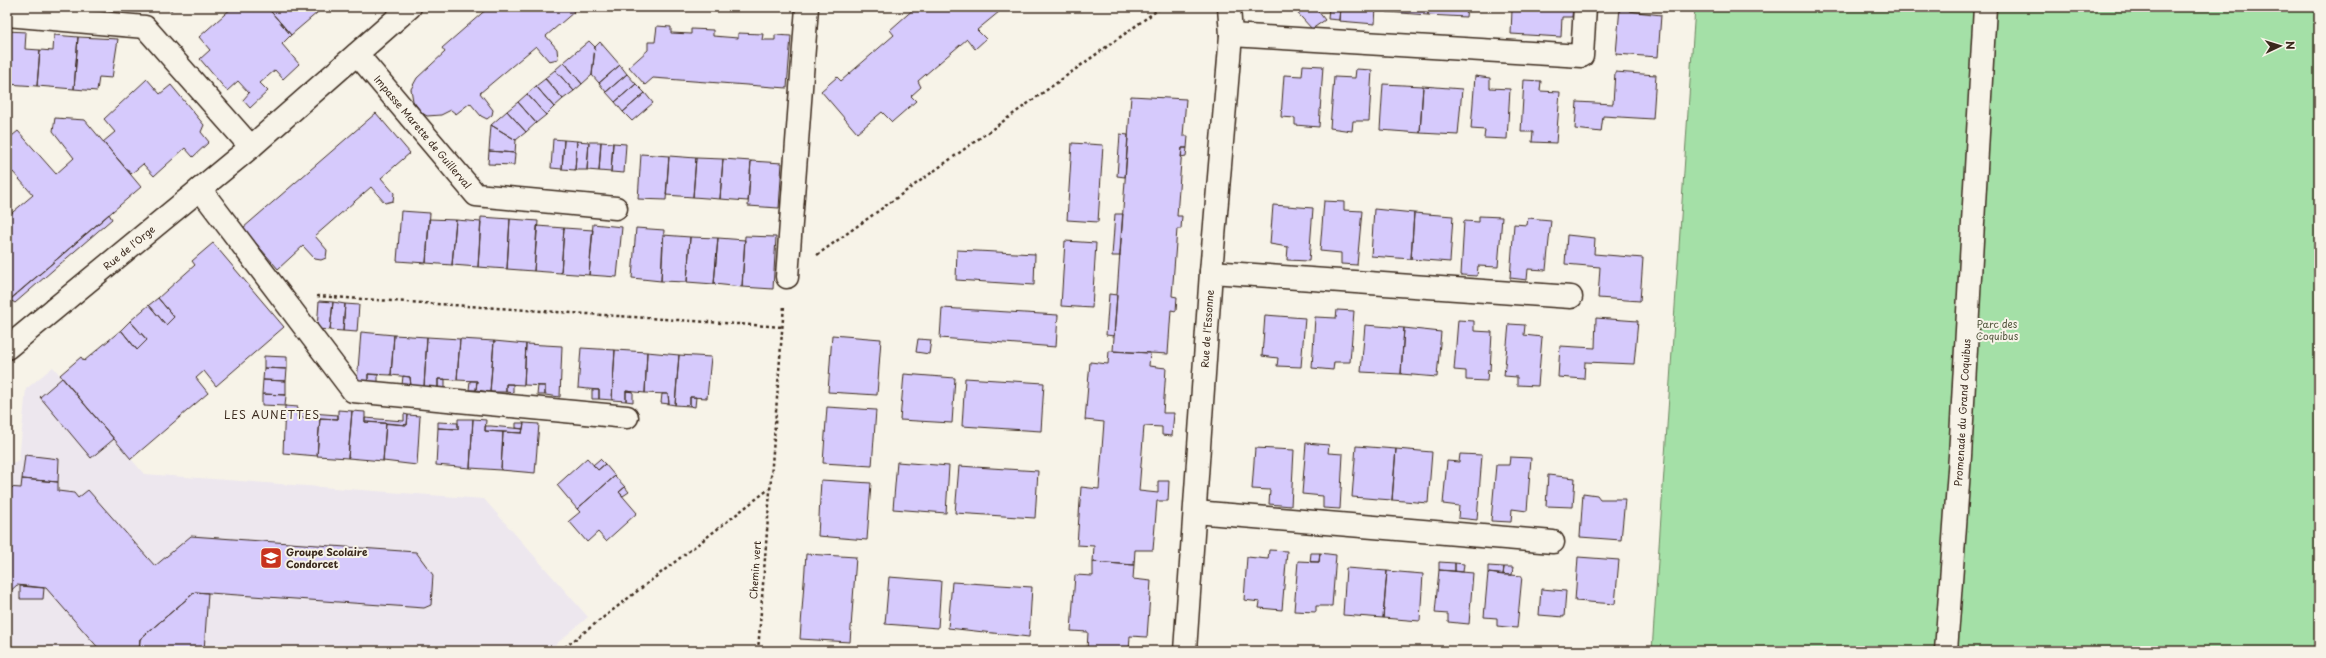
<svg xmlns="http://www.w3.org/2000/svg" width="2326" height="658" font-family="'Playpen Sans',sans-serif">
  <rect width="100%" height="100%" fill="#f7f3e8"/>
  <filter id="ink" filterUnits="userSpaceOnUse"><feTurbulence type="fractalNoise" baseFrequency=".025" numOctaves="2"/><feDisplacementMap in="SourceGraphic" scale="8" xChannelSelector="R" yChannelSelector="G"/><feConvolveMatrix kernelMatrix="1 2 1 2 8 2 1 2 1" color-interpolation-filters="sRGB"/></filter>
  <g filter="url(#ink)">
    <path fill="#ede7ee" d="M53,367L144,474L484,499L588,617L548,651H7V464L19,461L26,389Z"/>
    <path fill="#a4e0a7" stroke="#708562" d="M1695,7H2319V651H1652Z"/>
    <path fill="#d6cafc" stroke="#3b2a1e" d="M142,7H172V10Z
      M233,7H250L254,11L259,7H267L291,35L282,44L299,64L283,79L275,70L260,83L268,91L250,108L243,100L249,93L238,81L227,91L200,59L210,50L199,37Z
      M267,7H324L291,35Z
      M489,7H570L574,12L546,36L557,49L558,59L549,61L536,46L480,93L493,110L492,115L487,119L481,116L470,103L456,114L451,110L441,115L427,116L422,113L413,101L411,89L417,78L445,52L442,48Z
      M916,7H1005L977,30L986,39L975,49L967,39L918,81L921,87L911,96L916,101L892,122L882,112L857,133L821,91L837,77L841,81L894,35L890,30Z
      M1292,7H1315L1325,20L1312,29Z
      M1329,7H1340L1339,20L1328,19Z
      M1340,7H1376L1375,24L1339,21Z
      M1387,7H1428V15L1387,12Z
      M1428,7H1467L1466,17L1428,15Z
      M1519,7H1573L1572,17H1562L1561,37L1511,34L1512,10H1519Z
      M1620,7H1630L1629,11L1661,15L1658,57L1616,54Z
      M657,26L671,27V33L691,34V29L713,30V36L738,38V33L763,34L762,40H775V35L791,36L787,88L653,78L645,85L629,67L648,50V42H655Z
      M7,31L26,32L25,49L40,50L37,86L7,84Z
      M54,35L78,37L74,89L37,86L40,50L53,51Z
      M78,37L118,39L112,78L99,77L97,91L74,89Z
      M589,41L595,47L592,75L582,84L564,62Z
      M600,42L620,65L599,83L592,75L595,47Z
      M564,62L582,84L574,91L555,70Z
      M620,65L627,74L606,92L599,83Z
      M1303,65L1323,66L1319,127L1295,125V118L1281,117L1284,75L1302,76Z
      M1356,69L1372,70L1369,121H1353L1352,131L1330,128L1334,77L1355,78Z
      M555,70L574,91L563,99L545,78Z
      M1615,72L1656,75L1653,119L1603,116L1601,132L1575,129L1577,102L1613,104Z
      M627,74L636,84L615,102L606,92Z
      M1475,76L1490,78V88L1510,89L1507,139L1484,138L1485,130L1471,129Z
      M147,79L160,94L171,85L204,125L201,132L209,142L193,157L185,148L154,176L143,164L131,174L103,142L115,132L104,119Z
      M545,79L563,99L554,107L536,86Z
      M1524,80L1541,81L1540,91L1560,92L1556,143L1532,142L1533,132H1521Z
      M636,84L645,93L623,112L615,102Z
      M1383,84L1423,86L1420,133L1380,130Z
      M536,86L554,107L546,115L527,94Z
      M1423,86L1462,89L1458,135L1420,133Z
      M645,93L653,103L632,121L623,112Z
      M527,94L546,115L536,123L518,102Z
      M1131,96L1186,99L1183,136H1188L1187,148H1182L1177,216H1182L1181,229H1177L1172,296L1177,297L1176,311L1171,310L1168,354L1113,351Z
      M518,102L536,123L526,132L507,111Z
      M507,111L526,132L516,140L491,125Z
      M376,113L410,153L381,178L394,193L393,201L385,203L371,187L315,236L327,250L326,258L321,260L315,259L303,246L278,269L243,228Z
      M55,118L85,120L141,187L7,302V217L33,195L13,172L7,177V140L18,131L56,174L74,158L53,131Z
      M491,125L516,140L515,153L489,151Z
      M1120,134L1128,135L1125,177L1117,176Z
      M553,139L564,140L562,169L551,168Z
      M564,140L577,141L575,170L562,169Z
      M577,141L589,142L587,170H575Z
      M589,142H601L599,171L587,170Z
      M601,142L613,143L611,172L599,171Z
      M613,143L626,144L624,173L611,172Z
      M1072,143L1103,145L1098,222L1067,220Z
      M1182,148H1187L1186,156L1181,157Z
      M489,151L515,153L514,165L488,164Z
      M641,154L669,156L666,200L638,199Z
      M669,156L696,158L693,197L666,195Z
      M696,158L723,159L720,199L693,197Z
      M723,159L751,161L748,201L720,199Z
      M751,161L782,163L779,208L748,206Z
      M1324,201L1344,202V210L1362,211L1357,265L1341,264V253L1320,251Z
      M1273,205L1313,208L1309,261L1287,260L1288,247L1270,244Z
      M1374,209L1414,213L1411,259L1371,256Z
      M401,211L430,213L426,263L397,261Z
      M1414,213L1453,216L1450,262L1411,259Z
      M109,214L112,219L15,303L10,300Z
      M1115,214H1123L1120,256H1112Z
      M1479,216L1502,217L1498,267L1478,266L1477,276L1461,275L1464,221L1479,222Z
      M481,217L510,219L507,269L478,267Z
      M1528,218L1551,220L1546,270L1528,269L1527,280L1510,278L1514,224L1527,225Z
      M429,219L456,220L452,265L426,263Z
      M510,219L538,221L534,271L507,269Z
      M456,220L481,222L478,267L452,265Z
      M593,224L622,227L617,277L589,275Z
      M537,226L564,228L561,273L534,271Z
      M564,228L593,230L589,275L561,273Z
      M636,228L664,230L661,281L632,278Z
      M663,235L690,237L687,282L661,281Z
      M1567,235L1595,238L1594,254L1643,258L1640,301L1598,298L1600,267L1565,264Z
      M745,236L776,237L773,289L742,287Z
      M690,237L718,238L714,284L687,282Z
      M718,238L745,240L742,287L714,284Z
      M1065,241L1096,243L1092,308L1061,306Z
      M213,243L284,327L216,386L204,371L196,378L208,393L131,459L60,375L81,357L84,361L121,330L137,350L147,340L130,321L149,305L166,325L174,317L158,298L195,265L192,261Z
      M957,250L1035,254L1034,285L956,280Z
      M1109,294L1117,295L1114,336L1106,335Z
      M158,298L174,317L166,325L149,305Z
      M319,301L333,302L330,330L317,329Z
      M333,302L345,304L343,331L330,330Z
      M345,304L359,305L357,332L343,331Z
      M942,308L1058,315L1056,347L940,338Z
      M1337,310L1354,311L1350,362H1334L1333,370L1312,368L1315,317L1336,318Z
      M1265,315L1305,318L1301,367L1277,366L1278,358L1262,356Z
      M1596,318L1638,321L1634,364L1585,362L1584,379L1558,377L1560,346L1595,348Z
      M1458,320L1474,321V331L1492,332L1490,372L1488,369L1487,381L1466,380V371L1454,370Z
      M130,321L147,340L137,350L121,330Z
      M1509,324L1525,325L1524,335L1542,337L1538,386L1517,385V377L1504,376Z
      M1365,325L1404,328L1401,374L1361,372Z
      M1404,328L1441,332L1437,377L1401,374Z
      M361,332L394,335L391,375L368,374V383L357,382Z
      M394,335L427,337L424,387L411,386L410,377L391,375Z
      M832,335L881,339L877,395L828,392Z
      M427,337L460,339L457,380L438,379V388L424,387Z
      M460,339L494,341L490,392L476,390L477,381L457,380Z
      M918,339L931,340L929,354L916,352Z
      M494,341L526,344L524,385L506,384V392H490Z
      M526,344L562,346L560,397L545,395V386L524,385Z
      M581,348L615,350L612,400L599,399V390L578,388Z
      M615,350L647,352L645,393L626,391V401L612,400Z
      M1109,351L1150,353L1149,366L1166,368L1163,413H1174L1172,436L1162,435V427L1144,426L1139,491L1158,493V481H1169L1168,501H1157L1153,550H1135L1134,565L1093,562L1094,546L1077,545L1081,487L1099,489L1104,422L1085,420L1090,362L1108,364Z
      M647,352L679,355L675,405L669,404L668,394L645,393Z
      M679,355L711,357L707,398L690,397V406L675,405Z
      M264,356L287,357V369L264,368Z
      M264,368L287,369L286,381L263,380Z
      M368,374L378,375V383H368Z
      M904,374L955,378L952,423L900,420Z
      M403,376L410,377L411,386L402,385Z
      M62,378L114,439L91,458L40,397Z
      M965,378L1044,383L1041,431L962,426Z
      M438,379H445V388H438Z
      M263,380L286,381V395L262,394Z
      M470,381H477L476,390H469Z
      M506,384H513V393L506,392Z
      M538,386H545V395H537Z
      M592,390H599V399H592Z
      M626,391L633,392V402L626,401Z
      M262,394L286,395L285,406L262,405Z
      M662,394H668L669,404L661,403Z
      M690,397H696L695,407L690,406Z
      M285,406L298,407L297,417L320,418L317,456L283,453Z
      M827,407L876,410L872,466L823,463Z
      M338,410L352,411L348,458L317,456L320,418L338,419Z
      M352,411L365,412V422L386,423L383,461L348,458Z
      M298,412L338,415V419L297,417Z
      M404,414L408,415L407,425L365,422V418L404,421Z
      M408,415L420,416L417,465L383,461L386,423L407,425Z
      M458,419H473L470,468L436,465L438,428L458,429Z
      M473,419L486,420L485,431L503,432L501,470L470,468Z
      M438,422L458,423V429L438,428Z
      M516,423H524L523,429L516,428Z
      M524,423L539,424L535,473L501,470L503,432L522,433Z
      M485,426H491L523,429L522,433L485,431Z
      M1306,443L1329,445L1328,453L1343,454L1340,509L1323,508V496L1302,494Z
      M1356,446L1396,449L1392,500L1352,497Z
      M1255,448L1294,450L1291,506L1269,504L1270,490L1252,489Z
      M1396,449L1432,452L1428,503L1392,500Z
      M1460,454L1482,455L1477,520L1458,518L1459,506L1443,504L1447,461L1459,462Z
      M25,455L59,459L58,482L22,479Z
      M1510,457L1531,458L1527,511L1512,509L1511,522L1491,521L1496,465H1509Z
      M587,458L598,470L605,464L615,476L577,509L557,485Z
      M600,459L605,464L598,470L593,465Z
      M897,462L949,466L946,513L893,509Z
      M959,466L1038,471L1035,518L955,513Z
      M1548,475L1575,478L1573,507L1546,506Z
      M615,476L625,487L619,492L637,513L606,541L598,532L587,542L569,521L580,512L577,509Z
      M22,479L58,482V491L74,493L78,498L88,490L155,566L191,536L416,552L433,575L431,605L424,608L195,592L140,639L139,651H101L46,588L17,585L7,594V487L21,488Z
      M821,480L871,483L867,540L818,536Z
      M625,487L629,492L623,496L619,492Z
      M1583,493L1597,495L1600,499H1625L1621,540L1580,537Z
      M1269,550L1287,551L1282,610L1259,608L1260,602L1244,600L1247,557L1268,559Z
      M1311,553H1320L1319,562H1310Z
      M1320,553L1336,555L1332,606H1316V612L1294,611L1298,561L1319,562Z
      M806,554L856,557L850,642L800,639Z
      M1578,557L1619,560L1615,604L1575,601Z
      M1093,562L1134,565L1133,579L1151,581L1147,637L1130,636L1129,651H1087L1088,632L1071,631L1075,575L1093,576Z
      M1439,562L1455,563V571L1439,570Z
      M1455,563L1464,564L1463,572L1455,571Z
      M1488,566L1504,567L1503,575L1488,573Z
      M1504,567H1513L1512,575H1503Z
      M1346,568L1387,571L1383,618L1343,615Z
      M1439,570L1473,573L1469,624L1448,622V614L1435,613Z
      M1387,571L1423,574L1420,621L1383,618Z
      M1488,573L1522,576L1517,628L1497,626V618L1484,617Z
      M889,577L941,581L938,628L885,624Z
      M952,582L1032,587L1029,637L948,628Z
      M20,586L44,588L43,599H20Z
      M1541,589L1566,591L1564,617L1539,615Z
      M195,592L208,593L204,651H139L140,639Z"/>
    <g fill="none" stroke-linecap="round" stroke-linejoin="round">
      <g stroke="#3b2a1e" stroke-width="25">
        <g id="minor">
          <path d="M7,15L145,27L251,147"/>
          <path d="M1231,35L1582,56L1585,7"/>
          <path id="s1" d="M357,54L476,195L616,208"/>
          <path d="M200,189L353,391L627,417"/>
          <path d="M1211,272L1571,297"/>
          <path d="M787,277L807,7"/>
          <path id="s2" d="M7,348L251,147L410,7"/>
          <path d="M1195,512L1553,542"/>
          <path id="s3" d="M1185,651L1211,272L1231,35L1229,7"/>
          <path id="s4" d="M1946,651L1960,456L1985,7"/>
        </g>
      </g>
      <path stroke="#3b2a1e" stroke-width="2.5" stroke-dasharray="3 3" stroke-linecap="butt" d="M817,255L1162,7
        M317,296L783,327
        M560,651L769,489
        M758,651L784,305"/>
      <use href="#minor" stroke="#f7f3e8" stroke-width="22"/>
    </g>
  </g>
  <defs>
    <g id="school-square" transform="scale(1.15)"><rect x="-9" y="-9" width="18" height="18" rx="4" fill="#c8321e" stroke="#f7f3e8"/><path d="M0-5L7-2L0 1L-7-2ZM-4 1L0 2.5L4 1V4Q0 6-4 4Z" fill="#fff"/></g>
  </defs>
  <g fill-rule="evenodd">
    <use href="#school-square" x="271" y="558"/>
  </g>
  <g text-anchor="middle" stroke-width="4" stroke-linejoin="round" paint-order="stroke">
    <g font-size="10" fill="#3b2a1e" stroke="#f7f3e8">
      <text dy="4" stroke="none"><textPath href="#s1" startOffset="102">Impasse Marette de Guillerval</textPath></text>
      <text dy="4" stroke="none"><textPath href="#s2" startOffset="158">Rue de l'Orge</textPath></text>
      <text dy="4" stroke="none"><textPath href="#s3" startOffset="323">Rue de l'Essonne</textPath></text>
      <text dy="4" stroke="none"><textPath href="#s4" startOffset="239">Promenade du Grand Coquibus</textPath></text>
      <text transform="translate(755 570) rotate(-86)" y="4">Chemin vert</text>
    </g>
    <g font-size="10" fill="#555840" stroke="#f7f3e8">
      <text x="1997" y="328">Parc des<tspan x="1997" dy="12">Coquibus</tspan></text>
    </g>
    <g font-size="10" font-weight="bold" fill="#3b2a1e" stroke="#f7f3e8" text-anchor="start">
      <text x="286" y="556">Groupe Scolaire<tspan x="286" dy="12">Condorcet</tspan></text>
    </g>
    <g font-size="11" letter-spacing="1" fill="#3b2a1e" stroke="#f7f3e8">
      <text x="272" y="419">LES AUNETTES</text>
    </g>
  </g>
  <rect width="2326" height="658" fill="none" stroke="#f7f3e8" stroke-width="24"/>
  <rect x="12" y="12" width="2302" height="634" fill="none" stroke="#3b2a1e" stroke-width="1.5" filter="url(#ink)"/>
  <g transform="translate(2280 46) rotate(86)" stroke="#f7f3e8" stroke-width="3" paint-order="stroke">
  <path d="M0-3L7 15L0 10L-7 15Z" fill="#3b2a1e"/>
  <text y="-6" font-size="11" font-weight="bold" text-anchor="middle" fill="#3b2a1e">N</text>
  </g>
</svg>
